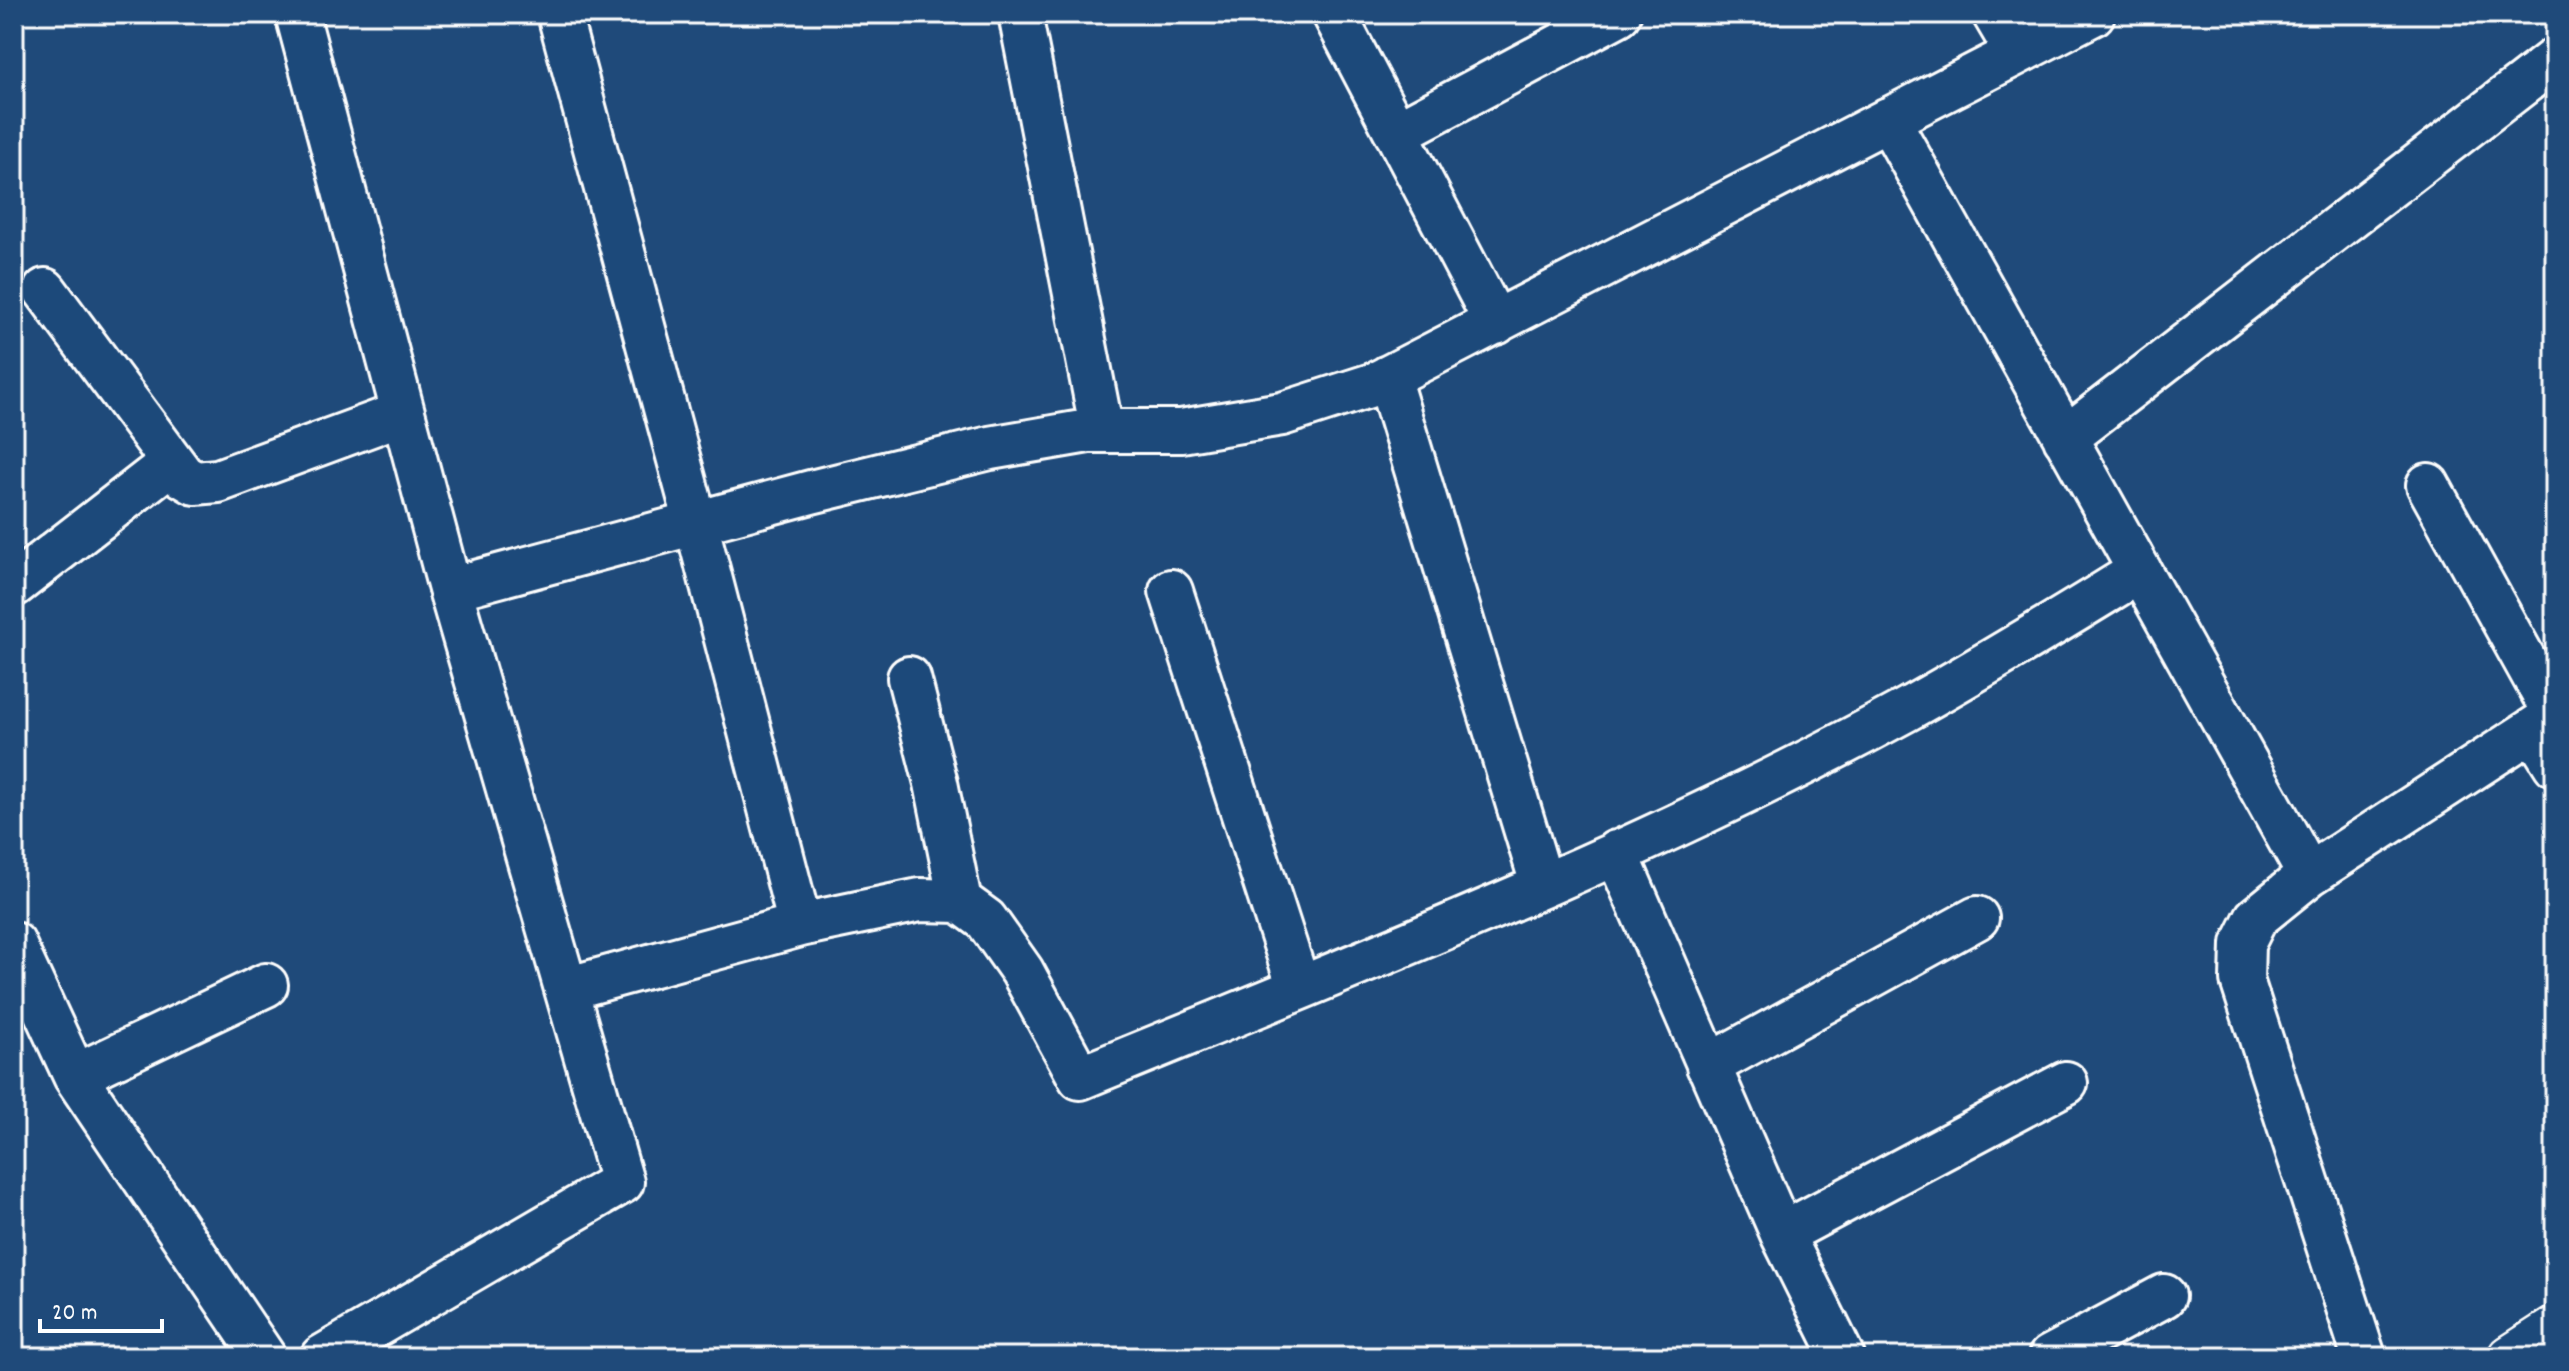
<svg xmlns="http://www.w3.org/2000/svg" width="2569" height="1371" font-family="Dekko,sans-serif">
  <rect width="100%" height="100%" fill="#1f4a7a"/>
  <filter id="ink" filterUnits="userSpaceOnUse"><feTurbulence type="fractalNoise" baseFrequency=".0125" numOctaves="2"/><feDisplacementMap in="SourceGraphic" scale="16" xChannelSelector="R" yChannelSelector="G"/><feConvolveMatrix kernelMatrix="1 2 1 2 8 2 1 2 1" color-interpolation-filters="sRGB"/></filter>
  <g filter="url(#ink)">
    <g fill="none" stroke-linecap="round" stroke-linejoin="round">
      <g stroke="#fff" stroke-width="48">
        <path id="minor" d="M297,14L450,589L622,1182L322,1357
          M559,14L696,523L800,925
          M1020,14L1102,431
          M1334,14L1496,323
          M1994,14L2017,53
          M1888,119L2309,875
          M1396,133L1619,14
          M45,290L183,476L195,483L218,481L403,413
          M1388,377L1542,884
          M2065,438L2555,59
          M2428,485L2555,715
          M14,585L172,462
          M450,589L811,492L990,448L1088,431H1181L1282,414L1375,384L2093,14
          M1171,591L1299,988
          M909,678L936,783L960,901
          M2533,730L2555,765
          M1616,852L1782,1234L1843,1357
          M14,944L75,1076L264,1357
          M566,989L800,925L920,900L960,901L986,920L1022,971L1080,1078C1358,964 1642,854 1906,710C1986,666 2063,618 2140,571
          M1708,1066L1977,918
          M75,1076L266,985
          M1782,1234L2066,1083
          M2050,1357L2164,1296
          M2364,1357L2242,980L2243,944L2256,918L2309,875L2555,715
          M2510,1357L2555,1328"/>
      </g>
      <use href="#minor" stroke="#1f4a7a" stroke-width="42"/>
    </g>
  </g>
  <rect width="2569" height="1371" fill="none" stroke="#1f4a7a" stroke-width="48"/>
  <rect x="24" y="24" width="2521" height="1323" fill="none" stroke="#fff" stroke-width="3" filter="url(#ink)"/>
  <path d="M40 1319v12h122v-12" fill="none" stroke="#ffffff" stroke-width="4"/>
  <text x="52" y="1319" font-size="24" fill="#ffffff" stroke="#1f4a7a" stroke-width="6" paint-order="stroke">20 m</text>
</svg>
